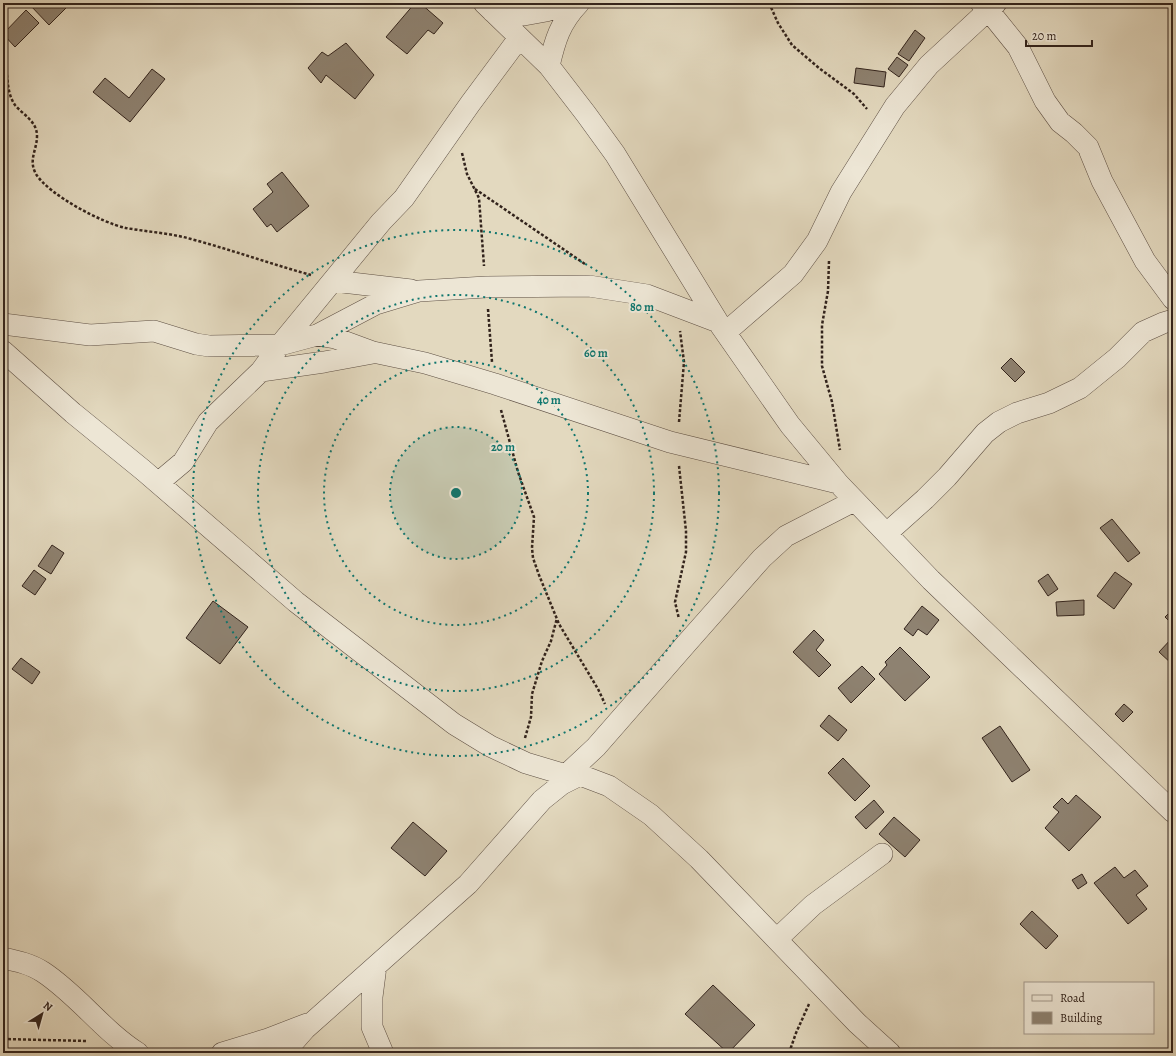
<svg xmlns="http://www.w3.org/2000/svg" width="1176" height="1056" font-family="Alegreya,serif">
  <rect width="100%" height="100%" fill="#e3d9bf"/>
  <filter id="stains"><feTurbulence type="fractalNoise" baseFrequency=".005" numOctaves="4"/><feColorMatrix values="0 0 0 0 .2 0 0 0 0 .09 0 0 0 0 .02 0 0 0 .5 -.17"/></filter>
  <radialGradient id="worn" r=".72"><stop offset=".6" stop-color="#630" stop-opacity="0"/><stop offset="1" stop-color="#630" stop-opacity=".3"/></radialGradient>
  <path fill="#8e8271" stroke="#32231c" d="M32,3H71L49,25L30,5Z
    M415,3H420L443,23L434,34L428,30L407,54L386,37Z
    M26,10L39,23L15,47L3,34Z
    M915,30L925,38L909,61L898,54Z
    M346,43L374,75L355,99L326,75L321,83L308,68L322,52L328,56Z
    M897,57L908,65L899,77L888,69Z
    M856,68L886,72L884,87L854,83Z
    M152,69L165,79L130,122L93,92L105,78L129,98Z
    M282,172L309,206L277,232L271,224L267,227L253,209L273,192L267,184Z
    M1011,358L1025,372L1015,382L1001,368Z
    M1112,519L1140,553L1128,562L1100,528Z
    M52,545L64,553L51,574L38,566Z
    M34,570L46,579L35,595L22,586Z
    M1115,572L1132,584L1114,609L1097,596Z
    M1048,574L1058,589L1048,596L1038,581Z
    M1084,600V615L1057,616L1056,602Z
    M213,601L248,627L220,664L186,638Z
    M922,606L939,620L927,635L918,629L913,636L904,629Z
    M1173,609V625L1165,617Z
    M814,630L824,640L816,650L831,665L819,677L793,652Z
    M1173,637V663L1172,664L1159,652Z
    M900,647L930,677L905,701L879,674L887,665L885,662Z
    M21,658L40,672L32,684L12,669Z
    M862,666L875,679L851,703L838,688Z
    M1124,704L1133,712L1123,722L1115,714Z
    M829,715L847,730L838,741L820,726Z
    M1000,726L1030,770L1012,782L982,738Z
    M843,758L870,786L855,801L828,773Z
    M1076,795L1101,817L1069,851L1045,828L1059,812L1053,807L1062,798L1068,804Z
    M874,800L884,812L866,829L855,817Z
    M894,817L920,840L905,857L879,834Z
    M413,822L447,851L425,876L391,848Z
    M1115,867L1124,878L1135,870L1148,886L1136,895L1147,909L1128,924L1094,883Z
    M1082,874L1087,883L1078,889L1072,880Z
    M1032,911L1058,936L1046,949L1020,924Z
    M713,985L755,1025L728,1053L685,1014Z"/>
  <g fill="none" stroke-linecap="round" stroke-linejoin="round">
    <g stroke="#5e5045" stroke-width="22">
      <path id="minor" d="M484,3L549,66L586,114L615,154L718,322L790,425L838,483L931,580L1173,812
        M981,3L989,11L1018,47L1045,101L1060,122L1074,133L1088,147L1102,181L1145,261L1173,299
        M493,12L524,15L546,11L571,3
        M549,66C555,40 560,23 579,3
        M334,281L411,290
        M3,324L90,335L154,331L196,344L209,346L280,345L317,335L335,338L373,352L425,363L495,384L670,442L838,483
        M726,332L793,274L817,241L841,192L895,106L929,65L996,3
        M317,335L376,304L419,291L486,287L589,286L647,295L718,322
        M3,351L73,413L143,470L296,602L454,724L490,746L526,763L566,775H580L609,786L651,815L699,859L857,1023L890,1053
        M261,371L324,362L373,353
        M158,483L183,462L208,422L261,371L280,345L381,222L404,198L470,104L519,38
        M887,533L925,499L947,477L985,433L999,422L1017,413L1049,403L1080,388L1117,358L1143,332L1163,323L1173,320
        M566,775L596,747L686,644L762,558L786,536L854,501
        M777,939L813,905L882,854
        M3,958C17,961 31,964 43,972C78,995 103,1031 138,1053
        M376,966L372,997V1027L383,1053
        M222,1053L268,1039L307,1024
        M284,1053L305,1029L468,884L542,800L562,784L580,775"/>
    </g>
    <path stroke="#32231c" stroke-width="2.5" stroke-dasharray="3 2" stroke-linecap="butt" d="M769,3L778,23L792,45L819,68L854,94L867,109
      M3,55C9,71 5,91 15,105C23,115 37,121 37,136C37,150 28,160 36,174C49,195 102,223 126,228C148,232 170,233 191,239C232,250 271,264 311,275
      M462,153L467,174L479,198L484,266
      M475,189L585,264
      M829,261L828,291L822,325V366L832,402L840,450
      M488,309L492,362
      M501,410L518,472L534,517L532,548L533,558L539,575L559,624L598,689L605,704
      M679,422L684,362L680,331
      M679,466L686,531V552L675,602L679,619
      M525,738L531,717L532,694L542,661L551,641L557,618
      M3,1039L88,1041
      M789,1053L796,1033L809,1004"/>
    <use href="#minor" stroke="#ede6d5" stroke-width="21"/>
  </g>
  <circle cx="456" cy="493" r="66" fill="#0f766e" fill-opacity=".12"/>
  <g fill="none" stroke="#0f766e" stroke-width="2" stroke-dasharray="2 4">
    <circle cx="456" cy="493" r="66"/>
    <circle cx="456" cy="493" r="132"/>
    <circle cx="456" cy="493" r="198"/>
    <circle cx="456" cy="493" r="263"/>
  </g>
  <circle cx="456" cy="493" r="6" fill="#0f766e" stroke="#ede6d5" stroke-width="2"/>
  <g font-size="12" text-anchor="middle" font-weight="bold" fill="#0f766e" stroke="#ede6d5" stroke-width="4" stroke-linejoin="round" paint-order="stroke">
    <text x="642" y="311">80 m</text>
    <text x="596" y="357">60 m</text>
    <text x="549" y="404">40 m</text>
    <text x="503" y="451">20 m</text>
  </g>
  <rect width="1176" height="1056" fill="none" stroke="#e3d9bf" stroke-width="16"/>
  <rect x="4" y="4" width="1168" height="1048" fill="none" stroke="#32231c" stroke-width="2"/>
  <rect x="8" y="8" width="1160" height="1040" fill="none" stroke="#32231c"/>
  <rect x="1024" y="982" width="130" height="52" fill="#ede6d5" stroke="#a2988b"/>
  <rect x="1032" y="995" width="20" height="6" fill="#ede6d5" stroke="#a2988b"/>
  <text x="1060" y="1002" font-size="12" fill="#32231c">Road</text>
  <rect x="1032" y="1012" width="20" height="12" fill="#8e8271" stroke="#a2988b"/>
  <text x="1060" y="1022" font-size="12" fill="#32231c">Building</text>
  <g transform="translate(42 1014) rotate(37)" stroke="#ede6d5" stroke-width="3" paint-order="stroke">
  <path d="M0-3L7 15L0 10L-7 15Z" fill="#32231c"/>
  <text y="-6" font-size="11" font-weight="bold" text-anchor="middle" fill="#32231c">N</text>
  </g>
  <path d="M1026 40v6h66v-6" fill="none" stroke="#32231c" stroke-width="2"/>
  <text x="1032" y="40" font-size="12" fill="#32231c" stroke="#ede6d5" stroke-width="3" paint-order="stroke">20 m</text>
  <rect width="100%" height="100%" filter="url(#stains)"/>
  <rect width="100%" height="100%" fill="url(#worn)"/>
</svg>
